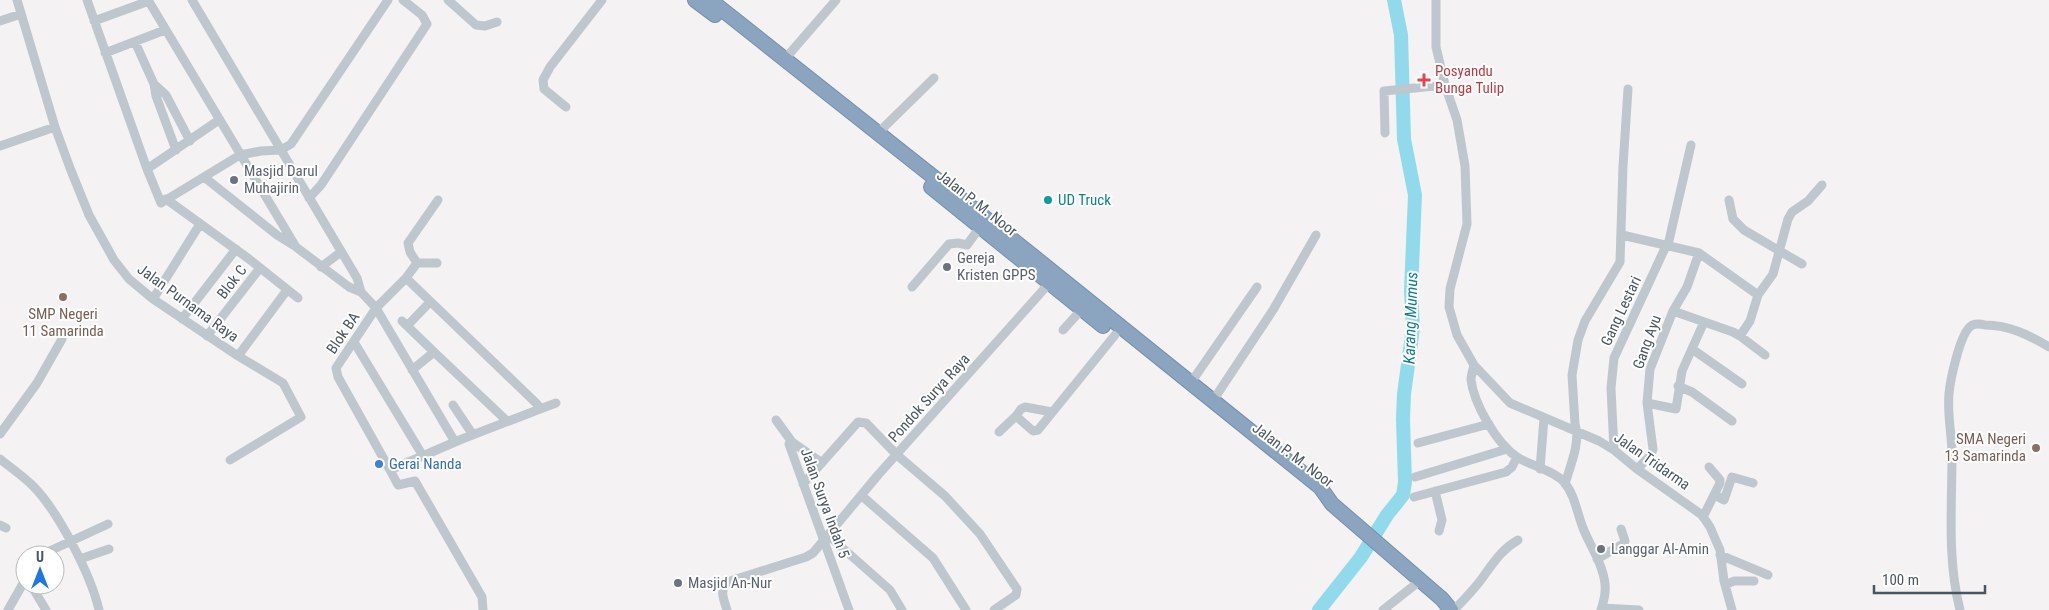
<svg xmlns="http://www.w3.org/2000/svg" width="2049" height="610" font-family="'Roboto Condensed',sans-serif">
  <rect width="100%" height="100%" fill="#f4f2f3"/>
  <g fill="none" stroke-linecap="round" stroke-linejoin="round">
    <path stroke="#91daec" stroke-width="14" d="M1319,610L1361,557L1387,515L1403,495L1405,482L1403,419L1404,394L1413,328L1411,291L1415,195L1404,139L1401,35L1394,0"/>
    <g stroke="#7690ac" stroke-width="16">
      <path id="highway" d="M695,0L715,15
        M710,0L1028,252L1320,487L1332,504L1442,599L1451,610
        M931,187L1103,326"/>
    </g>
    <path stroke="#bec7ce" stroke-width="9" d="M17,0L55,127L70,168L89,215L114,260L129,279L153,299L238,356L283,383L301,417L230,460
      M87,0L147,169L219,120
      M148,0L296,247L349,287L361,292
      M388,0L291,144L281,150L357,278L361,292L376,308L455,442
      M448,0L476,25L485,26L497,22
      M1436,0V47L1445,85L1457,120L1465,166L1467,224L1450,289L1449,307L1457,335L1474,365L1510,403L1599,441L1614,450L1637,469L1702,515L1710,527L1720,550L1724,581L1732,610
      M0,21L21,14
      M94,21L149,1
      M135,42L154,84L156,96L176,150
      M105,53L165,30
      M784,60L836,0
      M154,84L166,95L190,141
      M566,107L544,89L543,80L550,67L602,0
      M878,133L934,78
      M1385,133L1384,91L1445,85
      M0,146L55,127
      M147,169L161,203L240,155L261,151L281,150L192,0
      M204,177L277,235L293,245
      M309,198L321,185L427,24L422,15L403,0
      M166,199L249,259L298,298
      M1729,200L1733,219L1744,230L1802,264
      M1622,235L1699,253L1758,295
      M1668,245L1691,145
      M417,263H437
      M321,267L341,252
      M406,278L537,404L540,409L462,439L390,470L338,377L336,368L376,308Z
      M406,278L417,263L410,252L408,243L438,200
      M912,287L949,244L958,243L967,245L980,227
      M153,299L200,224
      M1673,311L1733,332L1740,336L1750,321L1758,295L1773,274L1788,219L1792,212L1808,201L1822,185
      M182,319L236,249
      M402,321L434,352
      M407,326L430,302
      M1063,330L1082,309
      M207,336L260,268
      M1740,336L1765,355
      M354,342L423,456
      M1692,349L1742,384
      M238,356L287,290
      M1474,365C1473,370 1471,375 1471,380C1474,404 1497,444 1517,457C1531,466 1553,470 1564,482C1575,495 1577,513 1583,528C1590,546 1603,564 1605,584C1606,593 1604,601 1601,610
      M412,370L434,352L507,421
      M1190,384L1257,287
      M1678,386L1692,392L1732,421
      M1212,402L1273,310L1316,235
      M1647,403L1676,409L1682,371L1704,322
      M453,405L473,435
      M540,409L556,403
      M1016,416L1021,409L1025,407L1052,412
      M776,420L792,442
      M999,432L1016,416L1033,431L1038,430L1115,335
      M0,434L37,383L62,339
      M1418,443L1489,424
      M1614,450L1611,388L1614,358L1666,246
      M0,459C11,468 23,476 33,486C58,511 91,575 99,610
      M822,463L792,442L789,444L849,610
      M1540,469L1544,418
      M1637,469L1651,455L1653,449L1647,403L1650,369L1673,311L1687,287L1699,253
      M390,470L398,485L415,481L482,597L483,610
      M1415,477L1507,449
      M803,484L858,422L866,423L897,455L945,496L980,534L1017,589L1016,595L994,610
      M1565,484C1570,466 1581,442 1575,424L1572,375L1578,340L1585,321L1620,262L1623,166L1628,89
      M1435,491L1442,520L1439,531
      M1715,495L1724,500L1732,477L1753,483
      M862,496L933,558L966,610
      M1414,497L1506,472L1512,467L1517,457
      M1703,517L1720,483V480L1709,467
      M0,525L6,528
      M829,536L890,590L902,610
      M41,555L108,524
      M1720,555L1768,575
      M80,559L109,549
      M1597,559L1623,544L1625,541L1621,529
      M31,585L46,610
      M1725,585L1734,581H1754
      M1602,608L1639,610
      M8,610L25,580
      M727,610C724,600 719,591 727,582L806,557L813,553L878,475L1053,279
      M1383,610L1421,580
      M1454,610C1464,599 1475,589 1483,577C1494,562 1501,550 1518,540
      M1960,610C1947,559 1952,506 1952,455C1952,435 1947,414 1949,394C1950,381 1960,333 1971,326C1975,323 1981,324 1985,325C2009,325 2029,335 2049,347"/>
    <use href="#highway" stroke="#8ba5c0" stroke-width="14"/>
  </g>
  <path fill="#e0444e" stroke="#fff" stroke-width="2" d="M1421.5 72.5h5v5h5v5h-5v5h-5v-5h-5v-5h5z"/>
  <g fill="#6b7280" stroke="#fff" stroke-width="2">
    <circle cx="234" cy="180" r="5"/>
    <circle cx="947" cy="267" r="5"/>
    <circle cx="1601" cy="549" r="5"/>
    <circle cx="678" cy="583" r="5"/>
  </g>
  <circle fill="#0f9aa8" stroke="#fff" stroke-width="2" cx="1048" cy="200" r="5"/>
  <g fill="#8d6e63" stroke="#fff" stroke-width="2">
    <circle cx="63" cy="297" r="5"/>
    <circle cx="2036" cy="448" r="5"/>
  </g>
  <circle fill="#3f7fe0" stroke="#fff" stroke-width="2" cx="379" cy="464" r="5"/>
  <g text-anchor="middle" stroke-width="4" stroke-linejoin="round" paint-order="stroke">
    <g font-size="15" fill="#be3a42" stroke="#fff" text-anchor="start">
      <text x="1435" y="76">Posyandu<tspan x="1435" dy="17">Bunga Tulip</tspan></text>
    </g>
    <g font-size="15" fill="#5b616d" stroke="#fff" text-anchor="start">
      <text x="244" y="176">Masjid Darul<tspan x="244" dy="17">Muhajirin</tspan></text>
      <text x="957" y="263">Gereja<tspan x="957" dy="17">Kristen GPPS</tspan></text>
      <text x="1611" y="554">Langgar Al-Amin</text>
      <text x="688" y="588">Masjid An-Nur</text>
    </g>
    <g font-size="15" fill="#0d838f" stroke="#fff" text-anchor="start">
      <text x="1058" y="205">UD Truck</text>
    </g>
    <g font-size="15" fill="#4a5660" stroke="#fff">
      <text transform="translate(977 203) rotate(38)" y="5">Jalan P. M. Noor</text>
      <text transform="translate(232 282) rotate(-52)" y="5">Blok C</text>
      <text transform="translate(188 303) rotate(36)" y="5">Jalan Purnama Raya</text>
      <text transform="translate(1621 311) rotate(-65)" y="5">Gang Lestari</text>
      <text transform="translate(343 333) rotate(-56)" y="5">Blok BA</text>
      <text transform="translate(1647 342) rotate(-70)" y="5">Gang Ayu</text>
      <text transform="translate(929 398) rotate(-48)" y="5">Pondok Surya Raya</text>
      <text transform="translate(1293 455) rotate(37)" y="5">Jalan P. M. Noor</text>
      <text transform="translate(1652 461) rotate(35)" y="5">Jalan Tridarma</text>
      <text transform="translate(825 503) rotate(70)" y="5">Jalan Surya Indah 5</text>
    </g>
    <g font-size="15" fill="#785e54" stroke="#fff">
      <text x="63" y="319">SMP Negeri<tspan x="63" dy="17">11 Samarinda</tspan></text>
      <text x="2026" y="444" text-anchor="end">SMA Negeri<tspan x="2026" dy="17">13 Samarinda</tspan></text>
    </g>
    <g font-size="15" fill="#366cbe" stroke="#fff" text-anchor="start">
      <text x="389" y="469">Gerai Nanda</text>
    </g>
    <g font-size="16" font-style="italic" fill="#0e7c97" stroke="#fff">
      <text transform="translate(1410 318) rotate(-88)" y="6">Karang Mumus</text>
    </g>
  </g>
  <g transform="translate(40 570)"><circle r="24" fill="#ffffff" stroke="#b7bbbf"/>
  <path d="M0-4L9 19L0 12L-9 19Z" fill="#1d76e4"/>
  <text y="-8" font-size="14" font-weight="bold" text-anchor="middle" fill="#4a5660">U</text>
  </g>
  <path d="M1874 585v8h111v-8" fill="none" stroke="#4a5660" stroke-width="2.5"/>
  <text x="1882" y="585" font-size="15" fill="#4a5660" stroke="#ffffff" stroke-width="4" paint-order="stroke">100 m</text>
</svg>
